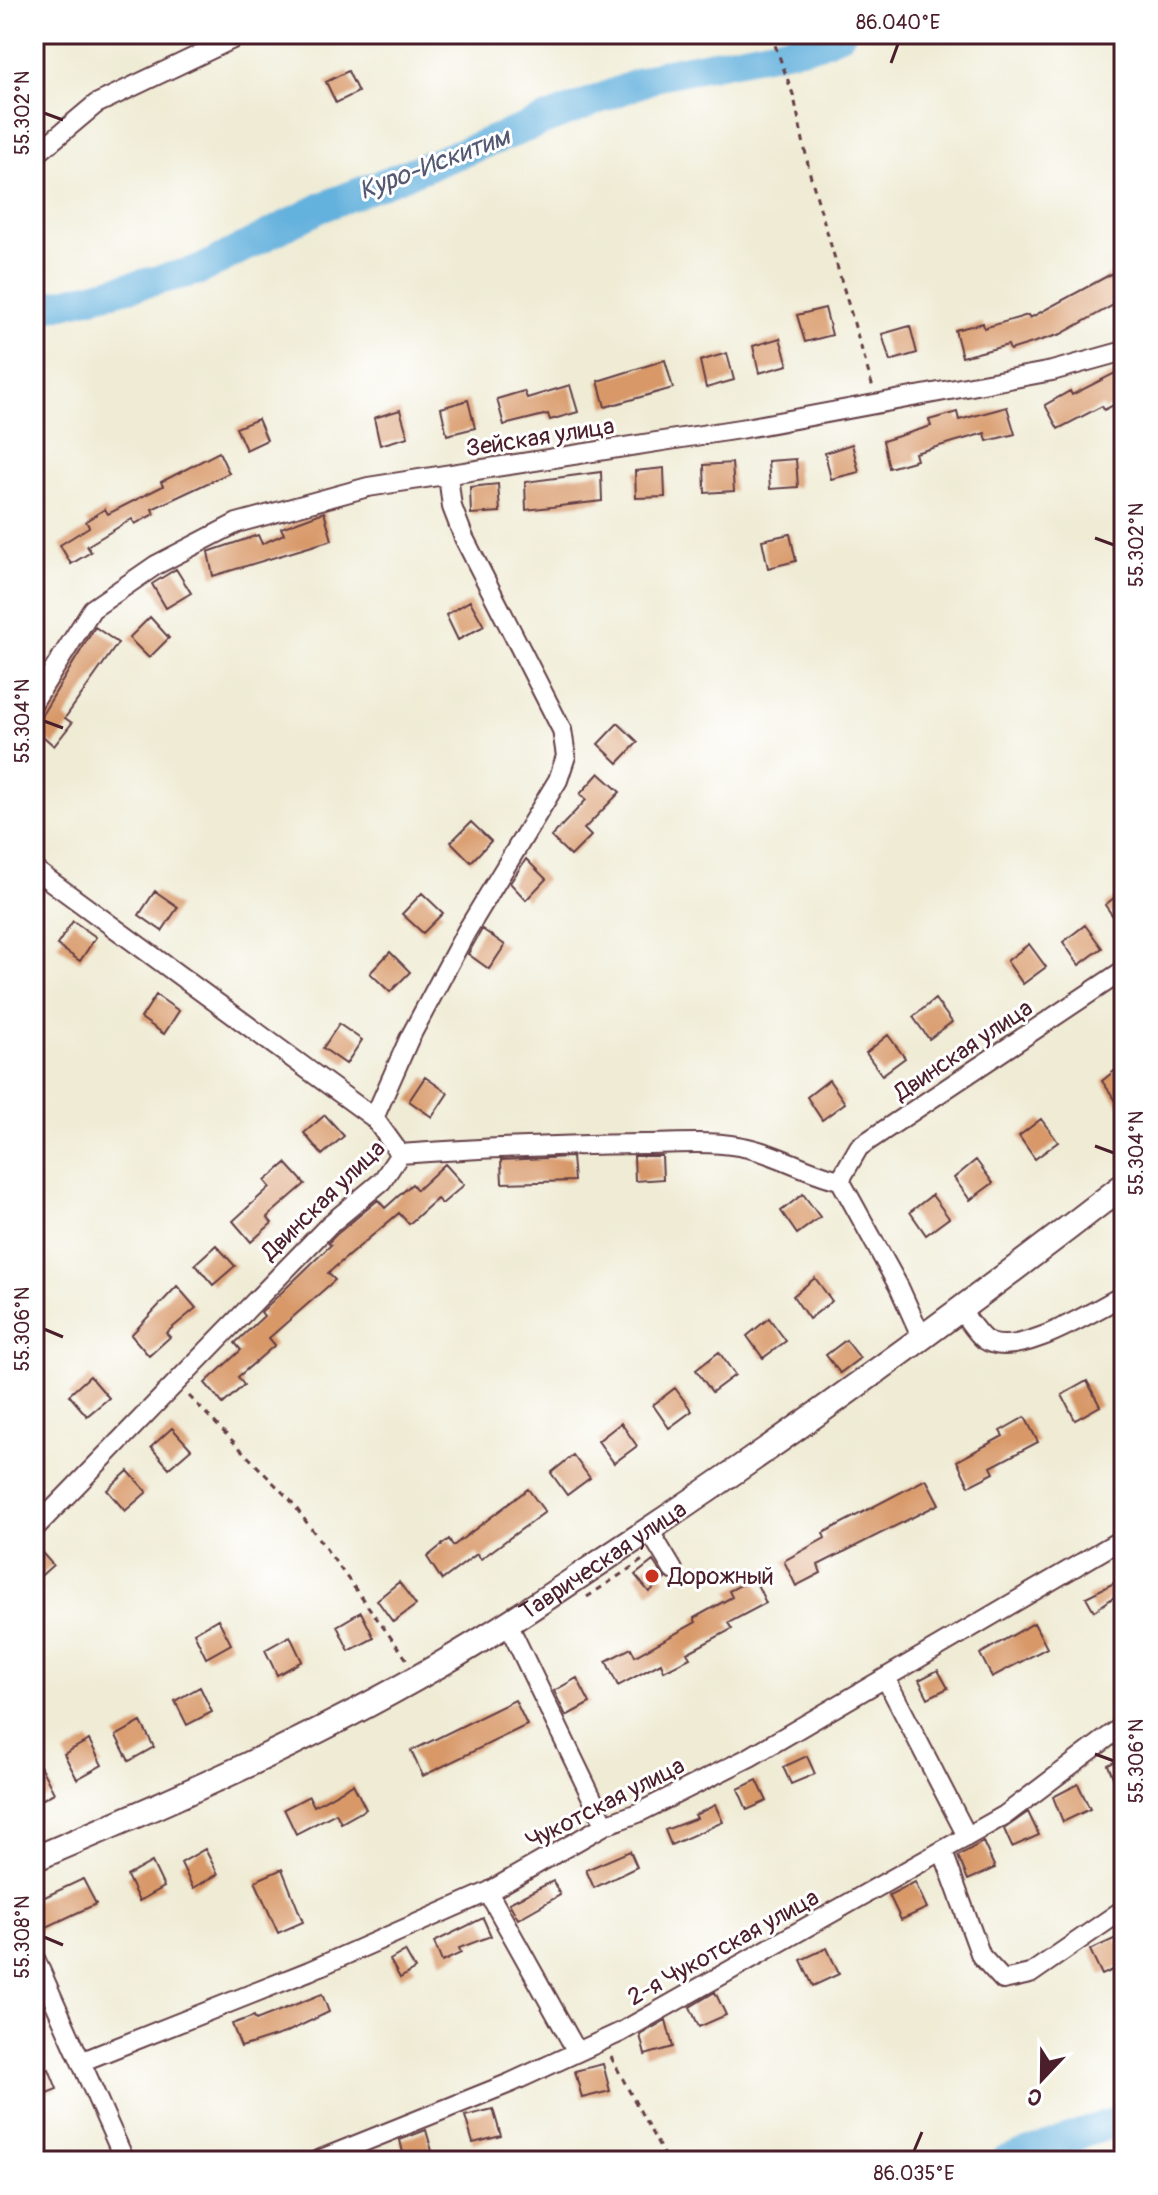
<svg xmlns="http://www.w3.org/2000/svg" width="1158" height="2195" font-family="Pangolin,sans-serif">
  <rect width="100%" height="100%" fill="#fff"/>
  <filter id="ink" filterUnits="userSpaceOnUse"><feTurbulence type="fractalNoise" baseFrequency=".0125" numOctaves="2"/><feDisplacementMap in="SourceGraphic" scale="16" xChannelSelector="R" yChannelSelector="G"/><feConvolveMatrix kernelMatrix="1 2 1 2 8 2 1 2 1" color-interpolation-filters="sRGB"/></filter>
  <filter id="wash" filterUnits="userSpaceOnUse"><feTurbulence type="fractalNoise" baseFrequency=".006" numOctaves="4" result="noise"/><feDisplacementMap in="SourceGraphic" scale="32" xChannelSelector="R" yChannelSelector="G"/><feGaussianBlur stdDeviation="1.8" result="paint"/><feColorMatrix in="noise" values="0 0 0 0 0 0 0 0 0 0 0 0 0 0 0 0 0 1.4 0 .05"/><feComposite in="paint" operator="in"/></filter>
  <g filter="url(#wash)">
    <rect width="100%" height="100%" fill="#efebd4"/>
    <g fill="none" stroke-linecap="round" stroke-linejoin="round">
      <path stroke="#63b1dd" stroke-width="30" d="M34,310L200,270L322,207L663,74L816,44L840,34
        M1004,2161L1124,2119"/>
    </g>
    <g id="blocks">
      <path fill="#d89868" d="M348,71L358,92L336,103L326,82Z
        M1113,273L1124,299L1061,334L1010,350L1008,345L962,357L955,330L983,323L984,328L1028,315L1030,318Z
        M825,308L832,335L805,342L797,315Z
        M910,326L917,353L890,361L882,334Z
        M780,338L788,365L759,373L753,346Z
        M727,353L734,380L706,388L700,361Z
        M665,360L673,388L605,407L598,381Z
        M1117,372L1124,386V400L1104,410L1102,406L1058,429L1045,405L1070,391L1072,395Z
        M570,385L578,412L550,420L548,414L504,425L497,399L524,391L527,398Z
        M468,400L475,428L447,435L441,408Z
        M1007,407L1015,434L987,441L985,433L915,453L917,460L889,468L883,441L931,426L929,420L957,412L959,420Z
        M400,410L408,437L380,445L374,418Z
        M258,419L267,440L246,450L236,428Z
        M852,444L859,472L831,479L825,453Z
        M219,452L229,473L152,509L154,514L135,524L132,519L87,546L91,552L71,564L60,545L89,527L86,521L105,509L108,514L163,486L161,482Z
        M796,459L798,487L770,489L768,461Z
        M732,463L734,491L705,493L704,465Z
        M664,468L665,497L636,498L635,471Z
        M601,472L602,501L526,510L525,482Z
        M498,484L500,512L471,514L470,487Z
        M324,512L332,540L213,576L208,552L258,535L262,544L284,534L281,528Z
        M790,534L796,561L768,568L762,540Z
        M176,569L191,593L166,608L152,584Z
        M470,601L484,626L458,640L446,615Z
        M150,617L169,638L149,658L129,638Z
        M95,627L118,643L65,718L72,723L54,746L34,728Z
        M618,723L638,742L618,763L598,744Z
        M599,773L620,792L584,829L591,836L571,856L551,837L586,800L580,794Z
        M471,822L491,841L471,862L451,842Z
        M526,859L546,879L526,900L510,883Z
        M1124,890V932L1105,905Z
        M155,891L178,907L162,931L139,915Z
        M422,893L443,913L423,933L402,914Z
        M73,921L96,937L80,961L57,945Z
        M1085,925L1102,948L1079,965L1063,942Z
        M482,929L505,945L489,969L468,954Z
        M1029,944L1046,967L1023,984L1007,961Z
        M390,952L410,972L390,992L370,973Z
        M156,995L179,1011L164,1034L141,1018Z
        M935,999L952,1022L929,1039L913,1017Z
        M339,1024L362,1040L346,1064L323,1048Z
        M888,1035L905,1058L882,1075L866,1053Z
        M1124,1063V1112L1102,1081Z
        M425,1077L448,1093L432,1117L409,1101Z
        M829,1080L845,1103L822,1120L807,1097Z
        M325,1115L344,1136L322,1155L304,1133Z
        M1041,1119L1058,1142L1035,1159L1019,1136Z
        M634,1156H662L663,1179L635,1181Z
        M572,1157L574,1181L502,1183L501,1160Z
        M976,1160L993,1183L970,1200L954,1178Z
        M286,1163L305,1184L267,1217L272,1223L251,1242L233,1221L270,1187L265,1181Z
        M445,1164L464,1185L442,1204L437,1199L409,1224L399,1213L328,1273L335,1280L269,1338L275,1345L238,1377L244,1385L223,1404L205,1383L241,1350L235,1343L264,1316L261,1312L331,1245L328,1243L337,1234L378,1200L385,1208L412,1184L417,1190Z
        M803,1194L820,1217L797,1234L781,1211Z
        M932,1195L949,1218L926,1235L910,1212Z
        M216,1245L235,1266L213,1285L195,1264Z
        M815,1278L832,1301L809,1319L793,1296Z
        M177,1286L196,1308L166,1333L170,1337L149,1356L131,1335Z
        M769,1318L786,1341L763,1358L747,1336Z
        M846,1340L860,1358L840,1373L826,1355Z
        M719,1352L735,1375L712,1392L696,1370Z
        M90,1376L109,1398L87,1416L69,1395Z
        M1087,1381L1100,1406L1075,1420L1062,1395Z
        M675,1388L692,1411L669,1428L653,1405Z
        M1025,1417L1038,1442L991,1467L994,1473L969,1486L957,1461L1003,1436L1000,1431Z
        M621,1423L637,1446L614,1463L598,1441Z
        M172,1428L191,1449L169,1468L151,1447Z
        M573,1455L590,1478L567,1495L551,1473Z
        M128,1471L147,1492L125,1511L107,1490Z
        M926,1479L939,1504L818,1565L821,1573L796,1586L784,1561L825,1538L823,1533Z
        M528,1489L545,1512L481,1559L477,1554L442,1580L427,1557L449,1539L453,1546Z
        M34,1544L53,1565L34,1582Z
        M653,1561L665,1579L649,1592L635,1575Z
        M754,1578L766,1603L728,1623L732,1629L687,1653L690,1658L664,1671L661,1663L618,1686L606,1661L631,1648L635,1656L696,1622L694,1618L732,1597L729,1591Z
        M1124,1578V1590L1094,1611L1086,1597Z
        M399,1582L416,1605L393,1622L377,1600Z
        M361,1612L374,1638L349,1651L337,1626Z
        M218,1619L231,1644L206,1658L194,1633Z
        M1034,1623L1047,1648L992,1677L980,1654Z
        M290,1636L302,1661L277,1675L265,1650Z
        M938,1670L948,1688L928,1698L919,1680Z
        M577,1678L590,1703L566,1716L554,1691Z
        M200,1687L212,1712L187,1725L175,1701Z
        M515,1700L527,1725L423,1776L411,1751Z
        M141,1722L154,1747L129,1761L116,1736Z
        M89,1740L102,1765L77,1779L64,1754Z
        M34,1754L54,1793L34,1804Z
        M807,1756L815,1774L791,1784L783,1767Z
        M1124,1757V1804L1108,1765Z
        M757,1780L767,1801L747,1810L738,1789Z
        M353,1784L366,1809L341,1823L336,1813L296,1834L284,1809L309,1796L314,1806Z
        M1078,1784L1090,1809L1063,1822L1053,1797Z
        M715,1805L723,1822L671,1845L665,1830L697,1818L695,1815Z
        M1028,1812L1039,1835L1012,1847L1004,1829Z
        M983,1842L995,1868L968,1880L958,1856Z
        M205,1849L218,1874L193,1888L181,1863Z
        M630,1851L637,1867L594,1888L586,1870Z
        M152,1862L164,1887L139,1901L127,1876Z
        M282,1869L303,1922L278,1933L255,1881Z
        M83,1879L96,1904L34,1933V1902Z
        M553,1881L560,1895L518,1919L509,1903Z
        M915,1882L927,1908L901,1920L889,1895Z
        M483,1918L491,1936L459,1948L461,1953L442,1962L434,1942Z
        M1116,1938L1124,1954V1965L1102,1975L1090,1950Z
        M827,1948L839,1974L813,1986L801,1960Z
        M405,1951L415,1969L400,1978L390,1960Z
        M715,1992L726,2015L699,2027L690,2007Z
        M322,1994L329,2012L285,2033L241,2047L232,2024L254,2016L256,2020Z
        M666,2020L673,2047L645,2055L640,2035Z
        M603,2064L610,2091L582,2098L575,2071Z
        M49,2069L57,2089L34,2098V2074Z
        M493,2109L501,2136L473,2143L465,2116Z
        M426,2130L434,2158L405,2161L400,2140Z"/>
    </g>
  </g>
  <g filter="url(#ink)">
    <use href="#blocks" fill-opacity="0" stroke="#633e44" stroke-width="2"/>
    <g fill="none" stroke-linecap="round" stroke-linejoin="round">
      <g stroke="#633e44" stroke-width="22">
        <path id="minor" d="M34,156L96,104L243,34
          M34,701L92,609L156,565L237,523L368,487L746,428L1052,371L1124,351
          M34,869L374,1118L400,1154
          M374,1118L409,1039L466,932L558,780L566,756L562,730L464,538L452,507L448,475
          M840,1180L859,1147L1124,970
          M961,1311C968,1319 976,1333 985,1340C1016,1361 1094,1310 1124,1295
          M34,1529L329,1225L382,1181L400,1154C481,1148 562,1145 644,1144C677,1144 715,1140 748,1148C780,1155 808,1173 840,1180L899,1287L922,1338
          M649,1530L673,1570
          M508,1624L605,1825
          M886,1679L967,1836
          M943,1852L981,1956L1003,1980L1030,1974L1124,1909
          M488,1892L576,2050
          M34,1956L125,2161
          M83,2061L309,1971L488,1892L605,1825L638,1813L750,1757L1124,1538
          M316,2161L510,2083L621,2032L1005,1815L1124,1725"/>
      </g>
      <g stroke="#633e44" stroke-width="28">
        <g id="major">
          <path id="s1" d="M34,1859C171,1801 307,1742 436,1667C504,1628 567,1584 632,1541C801,1429 964,1309 1124,1185"/>
        </g>
      </g>
      <path stroke="#633e44" stroke-width="3" stroke-dasharray="6 6" stroke-linecap="butt" d="M771,34L794,97L810,174L873,388
        M189,1396L291,1501L408,1661
        M587,1597L644,1559
        M611,2057L667,2161"/>
      <use href="#minor" stroke="#fff" stroke-width="18"/>
      <use href="#major" stroke="#fff" stroke-width="24"/>
    </g>
  </g>
  <path fill="none" stroke="#4a1f2b" stroke-width="3" d="M891,63L898,44M44,113L63,120M1095,538L1114,545M44,721L63,728M1095,1146L1114,1153M44,1329L63,1337M1095,1754L1114,1761M44,1937L63,1945M914,2151L922,2132"/>
  <circle fill="#c8321e" stroke="#fff" stroke-width="3" cx="652" cy="1576" r="8"/>
  <g text-anchor="middle" stroke-width="6" stroke-linejoin="round" paint-order="stroke">
    <g font-size="24" fill="#4a1f2b" stroke="#fff">
      <text transform="translate(540 437) rotate(-9)" y="8">Зейская улица</text>
      <text transform="translate(963 1050) rotate(-34)" y="8">Двинская улица</text>
      <text transform="translate(323 1200) rotate(-44)" y="8">Двинская улица</text>
      <text dy="8" stroke="none"><textPath href="#s1" startOffset="644">Таврическая улица</textPath></text>
      <text transform="translate(605 1803) rotate(-27)" y="8">Чукотская улица</text>
      <text transform="translate(723 1947) rotate(-29)" y="8">2-я Чукотская улица</text>
    </g>
    <g font-size="24" fill="#4a1f2b" stroke="#fff" text-anchor="start">
      <text x="668" y="1584">Дорожный</text>
    </g>
    <g font-size="26" font-style="italic" fill="#545972" stroke="#fff">
      <text transform="translate(434 163) rotate(-21)" y="9">Куро-Искитим</text>
    </g>
  </g>
  <rect width="1158" height="2195" fill="none" stroke="#fff" stroke-width="88"/>
  <g transform="translate(1042 2079) rotate(202)" stroke="#ffffff" stroke-width="6" paint-order="stroke">
  <path d="M0-6L14 30L0 20L-14 30Z" fill="#4a1f2b"/>
  <text y="-12" font-size="22" font-weight="bold" text-anchor="middle" fill="#4a1f2b">С</text>
  </g>
  <rect x="44" y="44" width="1070" height="2107" fill="none" stroke="#4a1f2b" stroke-width="3"/>
  <g font-size="20" text-anchor="middle" fill="#4a1f2b">
    <text x="898" y="29">86.040°E</text>
    <text transform="translate(22 113) rotate(-90)" y="7">55.302°N</text>
    <text transform="translate(1136 545) rotate(-90)" y="7">55.302°N</text>
    <text transform="translate(22 721) rotate(-90)" y="7">55.304°N</text>
    <text transform="translate(1136 1153) rotate(-90)" y="7">55.304°N</text>
    <text transform="translate(22 1329) rotate(-90)" y="7">55.306°N</text>
    <text transform="translate(1136 1761) rotate(-90)" y="7">55.306°N</text>
    <text transform="translate(22 1937) rotate(-90)" y="7">55.308°N</text>
    <text x="914" y="2180">86.035°E</text>
  </g>
</svg>
